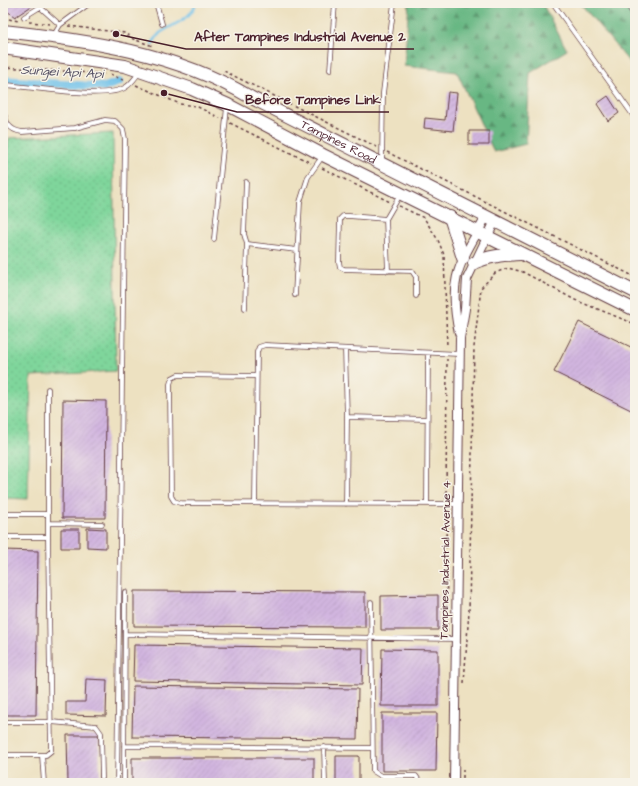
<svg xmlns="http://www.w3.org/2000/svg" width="638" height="786" font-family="'Architects Daughter',sans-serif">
  <defs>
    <pattern id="grass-dots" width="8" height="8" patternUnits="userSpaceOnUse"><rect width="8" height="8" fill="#7fd69b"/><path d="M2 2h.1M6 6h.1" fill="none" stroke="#6fb786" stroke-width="1.8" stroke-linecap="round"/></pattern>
    <pattern id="forest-firs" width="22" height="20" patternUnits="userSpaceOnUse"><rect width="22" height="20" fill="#67b783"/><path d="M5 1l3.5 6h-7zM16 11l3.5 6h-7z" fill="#57946b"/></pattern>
    <pattern id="building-hatch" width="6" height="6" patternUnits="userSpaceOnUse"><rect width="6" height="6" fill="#d2b6e0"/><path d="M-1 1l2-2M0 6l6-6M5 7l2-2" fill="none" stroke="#b69cc0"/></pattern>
  </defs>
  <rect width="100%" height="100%" fill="#f7f3e8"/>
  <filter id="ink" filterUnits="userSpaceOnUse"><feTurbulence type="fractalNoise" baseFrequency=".025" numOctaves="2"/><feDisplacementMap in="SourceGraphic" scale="8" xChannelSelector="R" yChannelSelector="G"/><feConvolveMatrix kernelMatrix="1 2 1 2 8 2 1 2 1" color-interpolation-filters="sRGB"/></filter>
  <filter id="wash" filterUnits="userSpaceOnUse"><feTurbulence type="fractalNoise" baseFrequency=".012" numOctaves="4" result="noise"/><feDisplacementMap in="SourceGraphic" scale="16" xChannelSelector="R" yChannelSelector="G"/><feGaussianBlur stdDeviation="0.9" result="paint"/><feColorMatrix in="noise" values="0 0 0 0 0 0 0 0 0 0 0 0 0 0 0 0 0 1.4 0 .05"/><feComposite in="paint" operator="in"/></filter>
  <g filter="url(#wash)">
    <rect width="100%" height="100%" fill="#ede1c1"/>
    <path fill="url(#grass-dots)" stroke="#647a63" d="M113,133L116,371L31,376L28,499L3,498V157L7,151L9,138Z"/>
    <path fill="url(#forest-firs)" stroke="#586b57" d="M409,3H542L567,50L530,73L526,144L494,152L457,72L404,66Z
      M580,3H635V69Z"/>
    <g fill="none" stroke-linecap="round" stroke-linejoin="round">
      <path stroke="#6ec1ea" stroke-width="2.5" d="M152,44C155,40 157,36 160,33C174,23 190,21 196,3"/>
      <path stroke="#6ec1ea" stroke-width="8" d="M3,80L105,87L119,82"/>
    </g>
    <g id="blocks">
      <path fill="url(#building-hatch)" d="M10,3H36L15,17L3,8Z
        M448,92L457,93L453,131L424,128L425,118L445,120Z
        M608,96L619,113L608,121L597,104Z
        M469,131H489V145H469Z
        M579,322L635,349V412L554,372Z
        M63,400L106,401L105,518H62Z
        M87,528L106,529V548L87,547Z
        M61,529H79V548H61Z
        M3,550L38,551L36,715H3Z
        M134,591L365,592V627L134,626Z
        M438,595V630H381V596Z
        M134,645L363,648L362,685L133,681Z
        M382,649L438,650V706H381Z
        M86,679L107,680L106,716L66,715V702H85Z
        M133,686L358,689L357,739L132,737Z
        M382,713H437L436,771H382Z
        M67,735H99L100,783H68Z
        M336,756H359V783H336Z
        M132,758H314V783H132Z"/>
    </g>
  </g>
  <g filter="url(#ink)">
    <use href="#blocks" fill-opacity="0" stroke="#623c42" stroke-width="1"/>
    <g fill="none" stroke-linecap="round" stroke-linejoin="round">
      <g stroke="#623c42" stroke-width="5.5">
        <path id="service" d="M47,3L40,7L60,25
          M156,3L162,24
          M553,3L635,118
          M626,3L635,16
          M24,17L40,7
          M54,35L60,25L90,3
          M330,70L335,3
          M3,87L6,85C31,87 107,100 126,87C131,84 135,78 139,73
          M3,110C6,122 8,130 22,132L75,128L105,120L115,121L123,129L125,139L117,783
          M382,162L383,93L394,3
          M246,182L244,234L247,244L297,250
          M386,219L349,216H343L340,219L339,262L340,267L344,269L412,271L416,277V296
          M214,239L227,107
          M388,271L386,219L400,195
          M295,295L300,202L308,177L322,157
          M245,308L247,244
          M345,349L347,417L346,504
          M255,376L178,375L172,378L170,384L171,496L174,501L180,503L458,504
          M347,417L426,419
          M255,503L257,352L259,347L265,345L459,354
          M427,504L428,353
          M3,514H48
          M48,523L102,524
          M3,537H48
          M371,602L373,771L381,776H416L418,779L415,783
          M125,634L455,639
          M3,722H51L96,726L101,733L102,778
          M124,746L372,748
          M324,747L325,783
          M3,755H46L51,751L48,537V389
          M42,755L44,783
          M124,783L125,592"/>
      </g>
      <g stroke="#623c42" stroke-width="10">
        <path id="minor" d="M459,333C447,277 460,264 486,217
          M454,783L460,338L465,309L467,279L495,221"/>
      </g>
      <g stroke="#623c42" stroke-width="14">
        <g id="secondary">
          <path id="s1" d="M3,31C87,40 177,53 250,97L635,292"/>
          <path d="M3,48L125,66L192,89L228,105L323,155L635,310"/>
          <path d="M450,217L463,258"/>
          <path d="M474,263C488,256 504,255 520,254"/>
        </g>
      </g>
      <path stroke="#623c42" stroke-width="1.5" stroke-dasharray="3 3" stroke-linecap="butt" d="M3,18L19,21
        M29,22L51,24
        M68,26L125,33L133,39L153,46
        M3,67L105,74
        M224,71L377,147
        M110,74L125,81
        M136,85L180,104L196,106L220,118
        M230,123L311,163
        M387,152L635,277
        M322,168L390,202
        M399,206L424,218L438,240L444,255L447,347
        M446,499L447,359
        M446,509L447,633
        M464,683L469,611L474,347L481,288L495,273L508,268L523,272L575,300L635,324
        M463,769V783"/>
      <use href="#service" stroke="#fff" stroke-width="4"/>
      <use href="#minor" stroke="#fff" stroke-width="8"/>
      <use href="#secondary" stroke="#fff" stroke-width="12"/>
    </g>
  </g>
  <g text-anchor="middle" stroke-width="3" stroke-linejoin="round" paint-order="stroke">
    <g font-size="12" fill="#4a1f2b" stroke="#f7f3e8">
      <text dy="4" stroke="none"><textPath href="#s1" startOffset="357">Tampines Road</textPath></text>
      <text transform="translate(445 560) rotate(-89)" y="4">Tampines Industrial Avenue 4</text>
    </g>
    <g font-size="13" font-style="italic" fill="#555064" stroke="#f7f3e8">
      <text transform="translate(62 71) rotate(3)" y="5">Sungei Api Api</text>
    </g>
  </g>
  <path fill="none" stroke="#4a1f2b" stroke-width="1.5" d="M116 34L186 49H414M164 93L237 112H389"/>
  <g fill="#4a1f2b" stroke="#f7f3e8" stroke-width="1.5">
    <circle cx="116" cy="34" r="4"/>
    <circle cx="164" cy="93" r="4"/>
  </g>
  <g font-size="13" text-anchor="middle" font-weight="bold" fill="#4a1f2b" stroke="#f7f3e8" stroke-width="3" stroke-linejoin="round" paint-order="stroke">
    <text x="300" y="41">After Tampines Industrial Avenue 2</text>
    <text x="313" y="104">Before Tampines Link</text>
  </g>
  <rect width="638" height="786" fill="none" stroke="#f7f3e8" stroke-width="16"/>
</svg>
